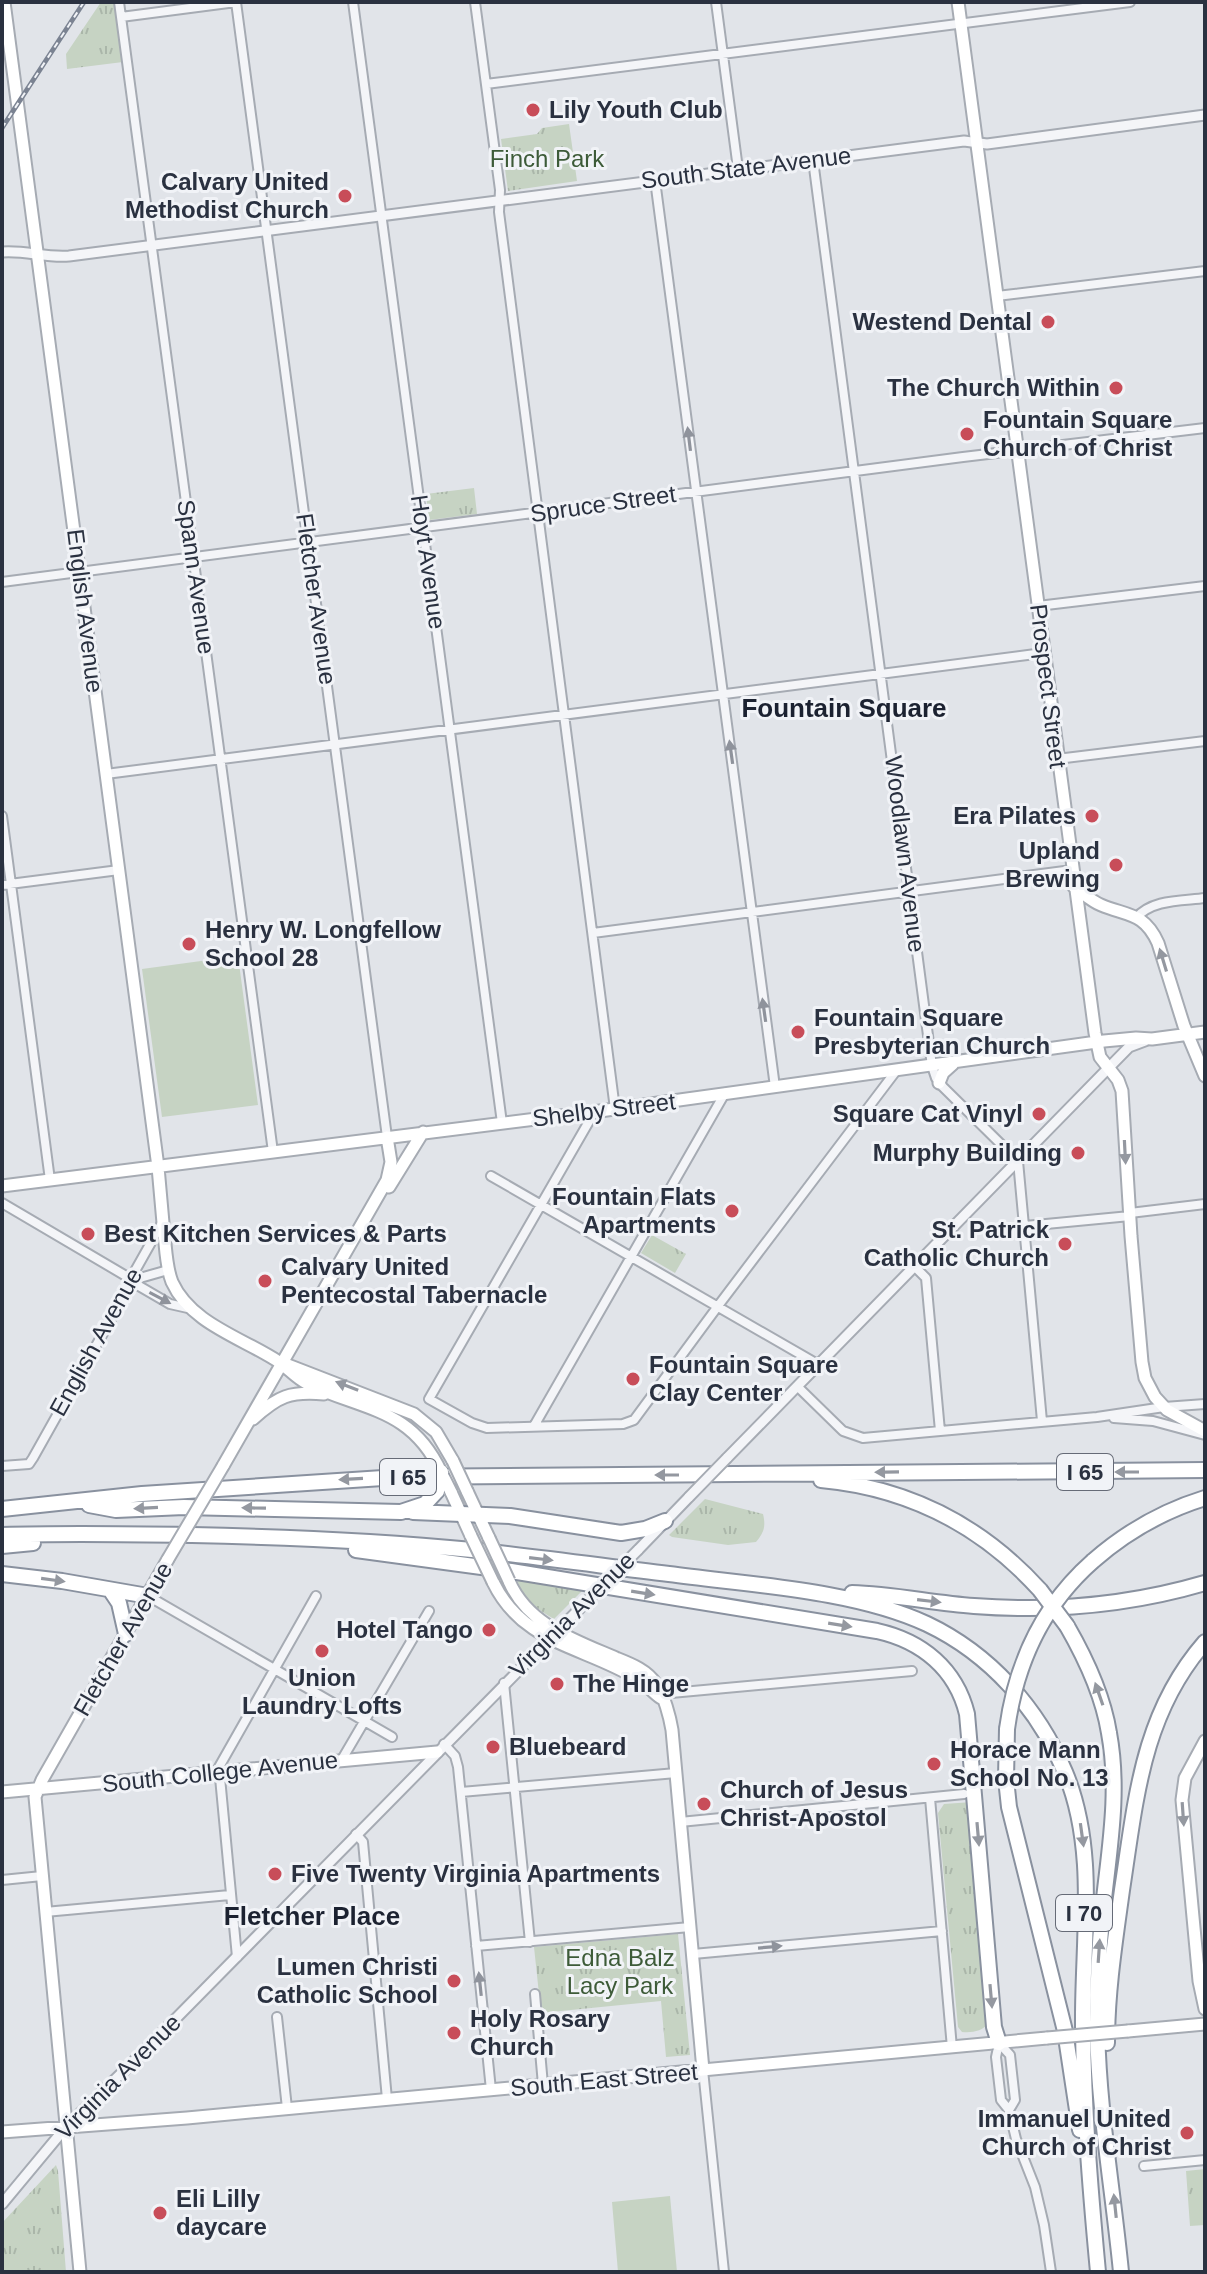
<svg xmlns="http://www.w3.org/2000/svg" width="1207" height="2274" font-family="Arial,sans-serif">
  <defs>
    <pattern id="grass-tufts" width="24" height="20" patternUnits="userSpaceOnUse" patternTransform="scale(2)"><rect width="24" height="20" fill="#c6d3c3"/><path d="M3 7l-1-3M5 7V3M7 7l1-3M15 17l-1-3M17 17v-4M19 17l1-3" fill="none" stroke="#aab6a9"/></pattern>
  </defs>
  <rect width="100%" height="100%" fill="#e1e4e9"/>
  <path fill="url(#grass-tufts)" d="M101,2H115L123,62L67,69L66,54Z
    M569,124L577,181L508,191L501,139L537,134L542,128Z
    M474,488L477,514L429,520L426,494Z
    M652,1235L686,1254L675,1273L641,1253Z
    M705,1499L763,1514C766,1526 764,1533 756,1542L728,1545L672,1537L669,1535Z
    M517,1580L582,1591L554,1619C538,1610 523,1598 517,1580Z
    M972,1802L989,2023C982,2031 973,2033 962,2032L958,2027L938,1813L944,1804Z
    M678,1934L690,2055L666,2057L661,2001L541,2013L534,1947Z
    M56,2165L58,2171L66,2272H2V2223Z
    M1205,2169V2225L1190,2226L1186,2171Z"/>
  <path fill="#c6d3c3" d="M238,956L258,1105L162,1117L142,969Z
    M670,2196L677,2272H618L612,2202Z"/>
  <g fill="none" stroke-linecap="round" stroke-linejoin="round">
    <g stroke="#a6abb3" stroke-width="12">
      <path id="minor" d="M119,2L273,1152
        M353,2L502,1123
        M475,2L500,190L499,212L615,1109
        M716,2L738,169
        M121,17L236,2L387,1137
        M486,84L1130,2
        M813,160L932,1066L936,1078L943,1087L1018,1161L1042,1421
        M655,180L775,1087
        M997,296L1205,271
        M2,582L963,457L1205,428
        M1038,606L1205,586
        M1057,759L1205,741
        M106,774L1043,653
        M2,816L50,1180
        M2,885L119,870
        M1136,918C1152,899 1182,901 1205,898
        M593,933L1072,870
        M595,1111L429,1399L472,1423L487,1428L623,1424L634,1420L721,1302L896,1071
        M491,1176L819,1365
        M2,1203L126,1276L139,1286L170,1304L192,1309
        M1130,1213L1205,1204
        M1025,1226L1130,1216
        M915,1267L926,1278L940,1431
        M133,1280L168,1270
        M798,1387L843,1431L863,1438L1097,1417L1164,1407L1205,1404
        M1114,1418L1153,1421L1205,1435
        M534,1426L725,1093
        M2,1466L29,1464L33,1458L133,1280L135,1271L162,1223
        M148,1596L392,1737
        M504,1683L530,1942
        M661,1698L671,1693L912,1671
        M444,1744L455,1756L458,1767L491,2090
        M341,1761L429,1611
        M461,1792L676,1773
        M930,1798L952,2048
        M680,1822L964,1794
        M356,1834L363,1842L387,2099
        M2,1880L42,1876
        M45,1912L230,1895
        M476,1946L690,1927
        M693,1954L942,1931
        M237,1957L219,1767L316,1596
        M535,1994L543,2085
        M277,2017L287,2108
        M999,2043L996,2057L1001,2100L1009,2110L1016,2139L1035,2187L1044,2225L1051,2272
        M999,2043L1010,2055L1015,2100L1009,2110
        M703,2070L724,2272
        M1144,2166L1205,2160"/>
    </g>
    <g stroke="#a6abb3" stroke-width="13">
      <path id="tertiary" d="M2,252C25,250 46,258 69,256L964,141L987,144L1205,115
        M727,1458L1129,1047L1145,1041
        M638,1550L689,1497
        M2,2204L66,2127L131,2064L596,1592"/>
    </g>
    <g stroke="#a6abb3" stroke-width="15">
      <path id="secondary" d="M4,2L158,1167C160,1189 162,1211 164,1234C166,1250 166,1267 172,1282C191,1324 243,1338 279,1362C289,1369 296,1378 308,1384C365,1411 411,1408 441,1472
        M958,2L1095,1033L1100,1057L1118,1080L1122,1091L1131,1236L1142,1362L1145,1378L1155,1397L1167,1410L1205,1431
        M1074,887C1083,893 1091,901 1101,905C1127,916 1144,912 1158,943L1184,1026L1205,1076
        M939,1083L943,1073L953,1064
        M2,1186L600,1111L1104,1041L1136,1038L1152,1039L1205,1032
        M389,1187L423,1132
        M285,1364L414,1414L436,1432L453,1461
        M253,1419C278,1396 290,1391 324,1394
        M223,1466L387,1180L391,1162L387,1137
        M467,1491L489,1538
        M451,1492L471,1536
        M509,1581C528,1625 574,1640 616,1658C631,1664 647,1670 656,1684C664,1694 670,1718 672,1730L703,2070
        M493,1582C523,1644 583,1646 636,1678C646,1683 652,1692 661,1698
        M1205,1741L1185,1778L1182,1800L1199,1981L1205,2009
        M2,1792L437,1752
        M1128,2031L1205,2024
        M2,2132L187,2118L1047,2038
        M80,2272L35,1797L42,1780L168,1559"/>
    </g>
    <g stroke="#89919f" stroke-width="18">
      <path id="motorway" d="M821,1480C908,1488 982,1526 1040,1590
        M89,1505L116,1510L184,1507L401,1512L425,1504L437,1491
        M2,1509L142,1494L398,1477L1205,1470
        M413,1512L510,1516L621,1533L645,1529L665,1521
        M2,1535C65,1533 129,1534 192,1535C285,1537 379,1541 472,1550C538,1557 603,1566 669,1574C750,1585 854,1590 927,1624C990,1654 1038,1708 1065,1772C1097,1848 1083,1936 1083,2017C1083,2102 1090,2187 1098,2272
        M2,1546L33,1543
        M356,1550L511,1571L877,1631C922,1641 956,1669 967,1714L994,2027L999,2043
        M1093,1561C1126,1532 1163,1511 1205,1498
        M2,1574L62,1581L148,1596
        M111,1591L119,1603L126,1634
        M852,1593C892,1594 933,1603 974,1606C1052,1612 1130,1605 1205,1583
        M1067,1626C1086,1659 1103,1695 1109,1733C1120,1792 1109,1850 1103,1908C1099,1947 1097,1985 1097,2024C1098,2107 1113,2190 1121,2272
        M1007,1729L1006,1779L1009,1807L1065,2031L1080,2130
        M1107,2043C1107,1991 1115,1941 1122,1890C1136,1799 1142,1714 1205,1642"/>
    </g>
    <use href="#minor" stroke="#f4f5f8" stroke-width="8"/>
    <use href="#tertiary" stroke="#f4f5f8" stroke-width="9"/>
    <use href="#secondary" stroke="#fff" stroke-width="11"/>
    <use href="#motorway" stroke="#fff" stroke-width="14"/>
    <g stroke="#7b8392" stroke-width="5">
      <path id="rail" d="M2,128L84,2"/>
    </g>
    <use href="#rail" stroke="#f1f3f7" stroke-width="2" stroke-dasharray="6" stroke-linecap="butt"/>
    <g stroke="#a6abb3" stroke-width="13" stroke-linecap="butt">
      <path id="tertiary-bridge" d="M689,1497L727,1458
        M596,1592L638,1550"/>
    </g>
    <g stroke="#a6abb3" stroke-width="15" stroke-linecap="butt">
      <path id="secondary-bridge" d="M453,1461L467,1491
        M441,1472L451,1492
        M471,1536L493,1582
        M489,1538L509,1581
        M168,1559L223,1466
        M1047,2038L1128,2031"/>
    </g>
    <g stroke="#89919f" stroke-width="18" stroke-linecap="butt">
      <path id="motorway-bridge" d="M437,1491L441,1472
        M1040,1590L1067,1626
        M1007,1729C1016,1663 1043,1605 1093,1561"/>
    </g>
    <use href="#tertiary-bridge" stroke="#f4f5f8" stroke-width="9"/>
    <use href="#secondary-bridge" stroke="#fff" stroke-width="11"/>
    <use href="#motorway-bridge" stroke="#fff" stroke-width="14"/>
  </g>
  <defs><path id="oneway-solid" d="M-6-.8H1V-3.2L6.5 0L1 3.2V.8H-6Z" transform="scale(2)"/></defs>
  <g fill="#8f939c">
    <use href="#oneway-solid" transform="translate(689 439) rotate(-97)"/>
    <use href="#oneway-solid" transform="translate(731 752) rotate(-98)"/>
    <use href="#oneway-solid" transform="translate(764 1010) rotate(-98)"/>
    <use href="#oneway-solid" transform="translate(160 1298) rotate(28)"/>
    <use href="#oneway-solid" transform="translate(770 1947) rotate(-5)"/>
    <use href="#oneway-solid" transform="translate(480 1984) rotate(-96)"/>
  </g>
  <g fill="#9498a0">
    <use href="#oneway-solid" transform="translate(1163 960) rotate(-107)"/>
    <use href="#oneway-solid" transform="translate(1125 1152) rotate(87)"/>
    <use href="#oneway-solid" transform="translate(347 1386) rotate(-159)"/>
    <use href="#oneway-solid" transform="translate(887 1472) rotate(179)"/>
    <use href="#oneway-solid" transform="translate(1127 1472) rotate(180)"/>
    <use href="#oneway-solid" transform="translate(667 1475) rotate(-180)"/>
    <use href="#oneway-solid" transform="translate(351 1479) rotate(177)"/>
    <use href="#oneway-solid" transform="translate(146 1508) rotate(177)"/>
    <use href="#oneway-solid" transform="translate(254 1508) rotate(-179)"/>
    <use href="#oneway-solid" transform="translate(541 1559) rotate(7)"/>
    <use href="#oneway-solid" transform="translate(53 1580) rotate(8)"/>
    <use href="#oneway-solid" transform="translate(643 1593) rotate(9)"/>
    <use href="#oneway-solid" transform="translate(929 1601) rotate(7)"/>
    <use href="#oneway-solid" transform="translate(840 1625) rotate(9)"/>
    <use href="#oneway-solid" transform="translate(1099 1694) rotate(-109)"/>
    <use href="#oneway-solid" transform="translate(1183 1814) rotate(86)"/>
    <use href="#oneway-solid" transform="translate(978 1834) rotate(85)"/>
    <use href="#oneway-solid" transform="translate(1082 1835) rotate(82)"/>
    <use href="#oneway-solid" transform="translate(1099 1951) rotate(-86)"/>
    <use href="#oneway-solid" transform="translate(991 1996) rotate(85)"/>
    <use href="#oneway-solid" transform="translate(1115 2206) rotate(-96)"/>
  </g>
  <g fill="#c84d59" stroke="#f1f3f7" stroke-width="3">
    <circle cx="533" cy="110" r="8"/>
    <circle cx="345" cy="196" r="8"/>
    <circle cx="1048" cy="322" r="8"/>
    <circle cx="1116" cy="388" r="8"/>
    <circle cx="967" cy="434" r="8"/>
    <circle cx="1092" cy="816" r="8"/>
    <circle cx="1116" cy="865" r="8"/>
    <circle cx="189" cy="944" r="8"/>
    <circle cx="798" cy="1032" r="8"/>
    <circle cx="1039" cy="1114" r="8"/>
    <circle cx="1078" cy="1153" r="8"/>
    <circle cx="732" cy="1211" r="8"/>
    <circle cx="88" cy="1234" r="8"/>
    <circle cx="1065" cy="1244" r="8"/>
    <circle cx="265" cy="1281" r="8"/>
    <circle cx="633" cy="1379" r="8"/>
    <circle cx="489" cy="1630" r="8"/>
    <circle cx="322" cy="1651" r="8"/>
    <circle cx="557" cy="1684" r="8"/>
    <circle cx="493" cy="1747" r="8"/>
    <circle cx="934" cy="1764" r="8"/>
    <circle cx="704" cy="1804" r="8"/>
    <circle cx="275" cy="1874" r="8"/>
    <circle cx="454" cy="1981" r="8"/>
    <circle cx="454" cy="2033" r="8"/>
    <circle cx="1187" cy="2133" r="8"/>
    <circle cx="160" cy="2213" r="8"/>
  </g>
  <g text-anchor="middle" stroke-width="6" stroke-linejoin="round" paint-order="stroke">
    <g fill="#f1f3f7" stroke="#666b77" stroke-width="2">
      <rect x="1057" y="1454" width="56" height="36" rx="6"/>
      <rect x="380" y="1459" width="56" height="36" rx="6"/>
      <rect x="1056" y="1895" width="56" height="36" rx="6"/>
    </g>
    <g font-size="22" font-weight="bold" fill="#2a3140">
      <text x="1085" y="1480">I 65</text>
      <text x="408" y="1485">I 65</text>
      <text x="1084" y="1921">I 70</text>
    </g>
    <g font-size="24" font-weight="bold" fill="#2a3140" stroke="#f1f3f7" text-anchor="start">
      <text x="549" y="118">Lily Youth Club</text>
      <text x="329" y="190" text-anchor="end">Calvary United<tspan x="329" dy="28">Methodist Church</tspan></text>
      <text x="1032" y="330" text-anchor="end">Westend Dental</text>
      <text x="1100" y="396" text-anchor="end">The Church Within</text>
      <text x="983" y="428">Fountain Square<tspan x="983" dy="28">Church of Christ</tspan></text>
      <text x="1076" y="824" text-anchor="end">Era Pilates</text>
      <text x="1100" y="859" text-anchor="end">Upland<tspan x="1100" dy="28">Brewing</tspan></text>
      <text x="205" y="938">Henry W. Longfellow<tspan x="205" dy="28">School 28</tspan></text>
      <text x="814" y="1026">Fountain Square<tspan x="814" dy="28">Presbyterian Church</tspan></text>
      <text x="1023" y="1122" text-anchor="end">Square Cat Vinyl</text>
      <text x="1062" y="1161" text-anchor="end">Murphy Building</text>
      <text x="716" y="1205" text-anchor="end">Fountain Flats<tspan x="716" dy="28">Apartments</tspan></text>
      <text x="1049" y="1238" text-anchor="end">St. Patrick<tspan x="1049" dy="28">Catholic Church</tspan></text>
      <text x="104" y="1242">Best Kitchen Services &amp; Parts</text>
      <text x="281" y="1275">Calvary United<tspan x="281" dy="28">Pentecostal Tabernacle</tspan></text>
      <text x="649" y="1373">Fountain Square<tspan x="649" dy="28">Clay Center</tspan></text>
      <text x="473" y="1638" text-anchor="end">Hotel Tango</text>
      <text x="322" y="1686" text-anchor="middle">Union<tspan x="322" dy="28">Laundry Lofts</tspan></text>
      <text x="573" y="1692">The Hinge</text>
      <text x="509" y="1755">Bluebeard</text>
      <text x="950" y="1758">Horace Mann<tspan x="950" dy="28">School No. 13</tspan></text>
      <text x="720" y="1798">Church of Jesus<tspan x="720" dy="28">Christ-Apostol</tspan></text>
      <text x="291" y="1882">Five Twenty Virginia Apartments</text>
      <text x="438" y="1975" text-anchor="end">Lumen Christi<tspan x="438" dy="28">Catholic School</tspan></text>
      <text x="470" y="2027">Holy Rosary<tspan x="470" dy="28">Church</tspan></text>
      <text x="1171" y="2127" text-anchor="end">Immanuel United<tspan x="1171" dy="28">Church of Christ</tspan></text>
      <text x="176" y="2207">Eli Lilly<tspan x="176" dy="28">daycare</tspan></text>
    </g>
    <g font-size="24" fill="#3d5b38" stroke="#f1f3f7">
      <text x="547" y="167">Finch Park</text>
      <text x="620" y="1966">Edna Balz<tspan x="620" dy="28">Lacy Park</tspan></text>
    </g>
    <g font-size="24" fill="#2a3140" stroke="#f1f3f7">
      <text transform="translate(746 168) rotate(-7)" y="8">South State Avenue</text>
      <text transform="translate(603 504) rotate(-8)" y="8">Spruce Street</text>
      <text transform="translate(428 562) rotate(82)" y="8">Hoyt Avenue</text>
      <text transform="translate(196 577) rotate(82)" y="8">Spann Avenue</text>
      <text transform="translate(316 599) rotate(82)" y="8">Fletcher Avenue</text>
      <text transform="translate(85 611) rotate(83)" y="8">English Avenue</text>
      <text transform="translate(1048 686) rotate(83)" y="8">Prospect Street</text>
      <text transform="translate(905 854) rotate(83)" y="8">Woodlawn Avenue</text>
      <text transform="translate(604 1110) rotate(-7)" y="8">Shelby Street</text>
      <text transform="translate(96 1342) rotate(-61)" y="8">English Avenue</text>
      <text transform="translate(572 1615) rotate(-45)" y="8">Virginia Avenue</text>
      <text transform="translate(123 1639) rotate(-60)" y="8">Fletcher Avenue</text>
      <text transform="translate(220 1772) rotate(-6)" y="8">South College Avenue</text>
      <text transform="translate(118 2077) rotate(-45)" y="8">Virginia Avenue</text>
      <text transform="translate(604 2080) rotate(-5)" y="8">South East Street</text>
    </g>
    <g font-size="26" font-weight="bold" fill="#1c2231" stroke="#f1f3f7">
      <text x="844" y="717">Fountain Square</text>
      <text x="312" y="1925">Fletcher Place</text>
    </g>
  </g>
  <rect width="1207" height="2274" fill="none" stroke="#2a3140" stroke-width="8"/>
</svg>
